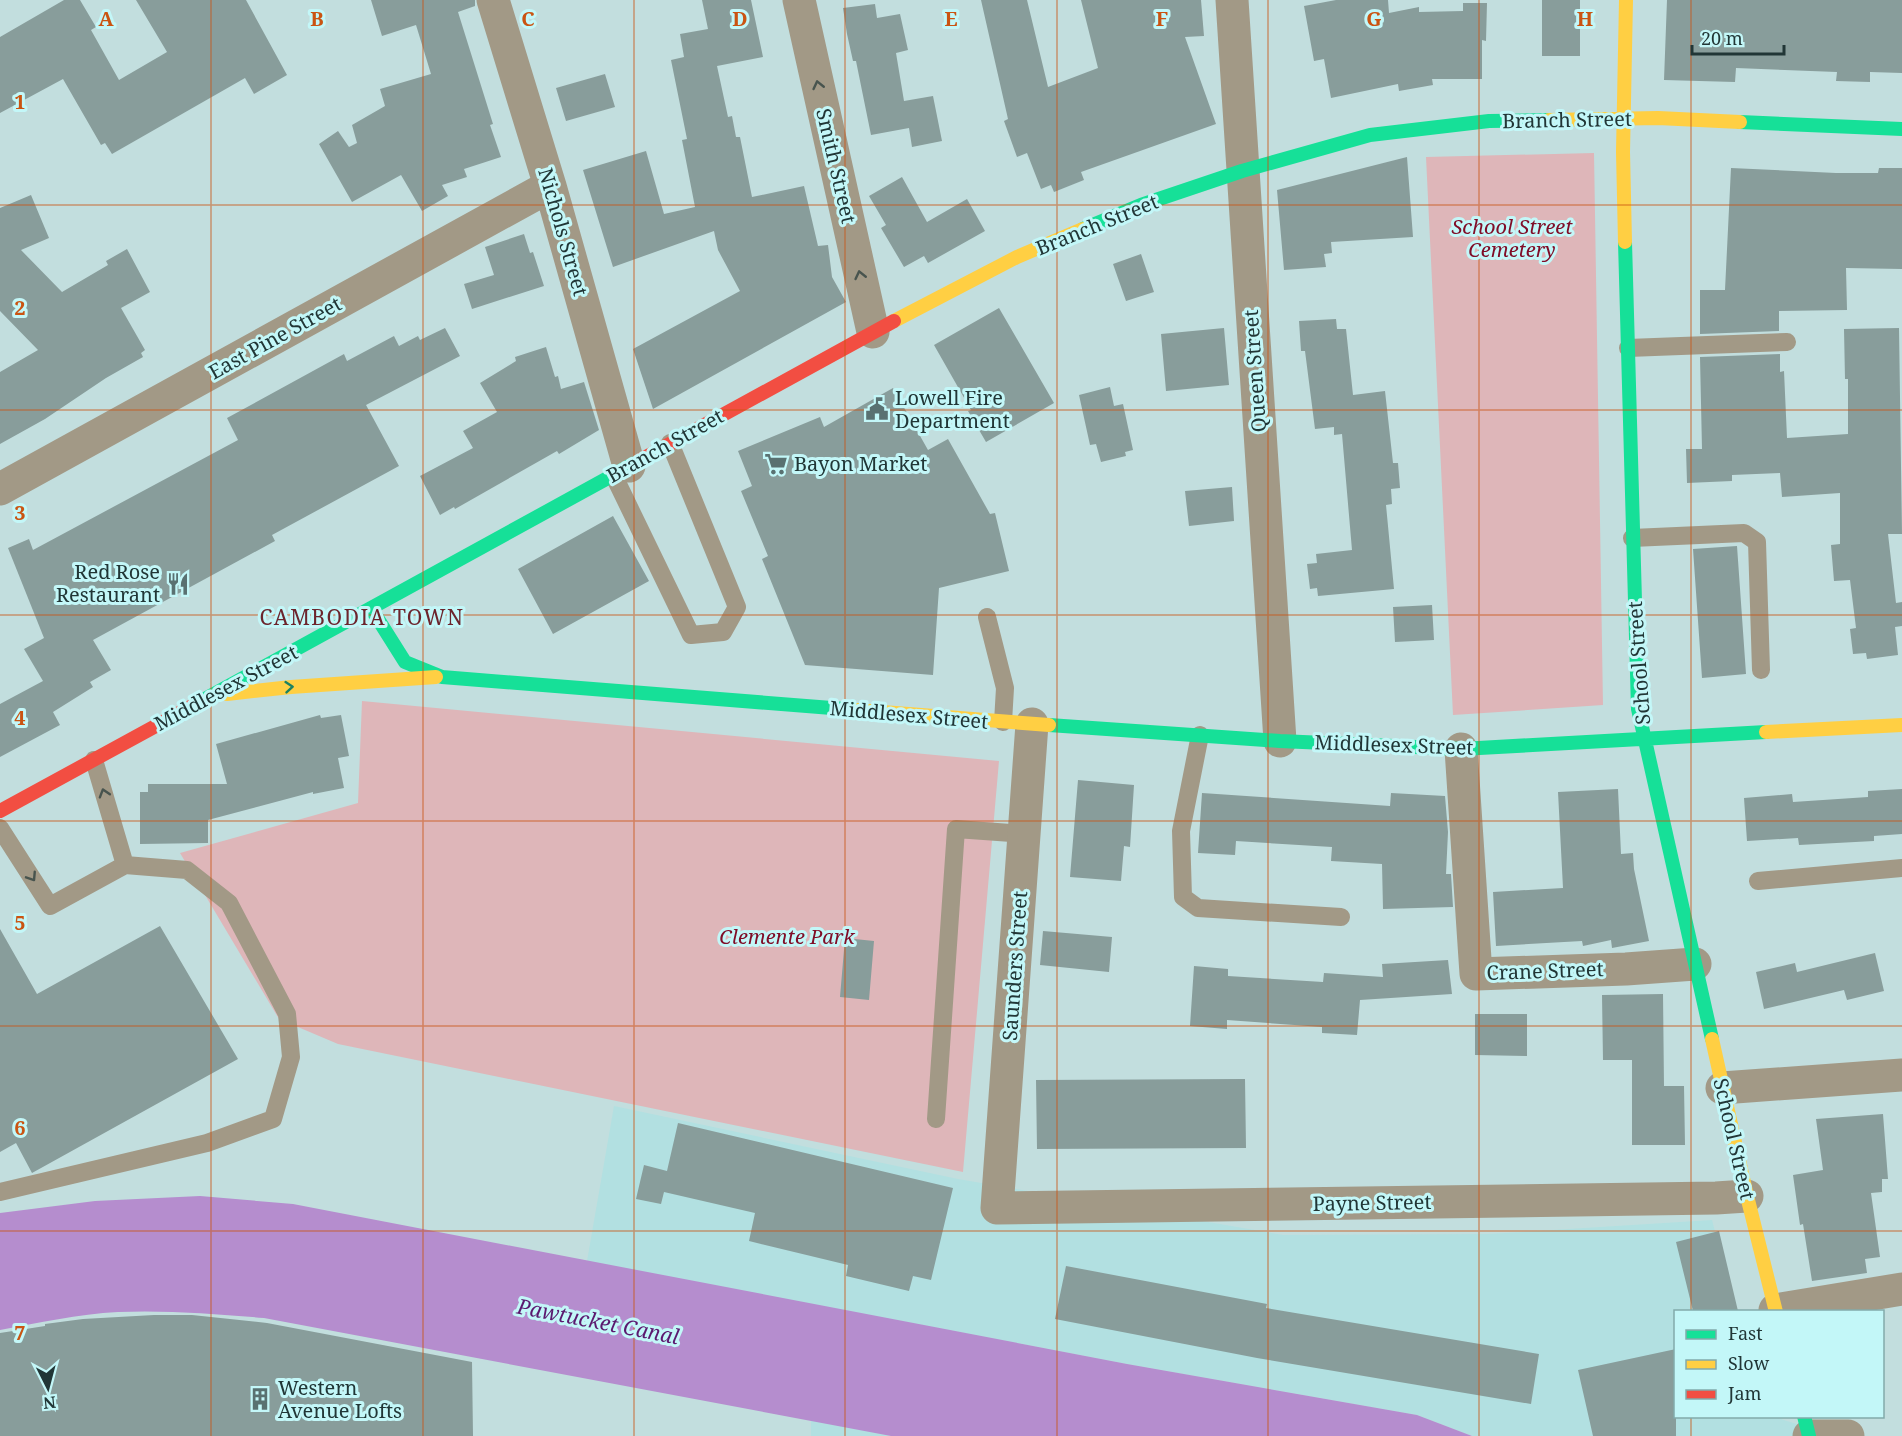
<svg xmlns="http://www.w3.org/2000/svg" width="1902" height="1436" font-family="'Noto Serif',serif">
  <rect width="100%" height="100%" fill="#c2dede"/>
  <path fill="#b2e0e1" d="M614,1106L958,1179L1283,1235L1488,1234L1712,1220L1736,1311L1676,1312V1416L1774,1417L1836,1436H1472L1417,1415L1127,1364L587,1261Z
    M811,1420L891,1436H811Z"/>
  <path fill="#deb6b9" d="M1594,153L1603,705L1453,715L1426,157Z
    M362,701L999,761L963,1172L338,1044L279,1019L180,853L358,803Z"/>
  <path fill="#b58dce" d="M200,1196L293,1204L1127,1364L1417,1415L1472,1436H891L264,1318C215,1314 167,1310 118,1312C78,1314 38,1323 0,1330V1213L95,1201Z"/>
  <path fill="#889d9b" d="M64,0H80L96,27L91,30L119,80L167,52L136,0H246L287,75L254,94L245,78L112,154L105,143L101,145L63,79L0,113V37Z
    M371,0H475V6L458,12L493,124L490,125L501,157L464,169L467,177L442,185L448,196L422,211L401,175L352,202L319,144L338,131L349,147L357,143L352,125L385,106L380,89L431,74L416,25L382,36Z
    M702,0H751L763,57L717,66L728,117L732,116L736,137H740L752,197L804,186L818,246L828,245L832,277L846,302L653,409L633,349L740,291L718,250L714,231L613,267L583,170L646,151L664,214L695,207L682,140L687,139L671,60L684,57L680,34L708,29Z
    M981,0H1027L1048,87L1098,68L1081,0H1201L1204,36L1185,37L1216,124L1081,172L1084,180L1054,192L1051,185L1041,189L1027,153L1017,157L1004,121L1008,119Z
    M1336,0H1388L1389,13L1419,7V12L1463,11V3H1487L1486,41L1482,40V79H1432L1433,85L1399,91L1398,84L1331,98L1324,59L1314,61L1304,6Z
    M1542,0H1580V56H1542Z
    M1667,0H1902V73L1870,72V82L1836,81L1837,72L1736,68L1735,82L1664,80Z
    M875,4L877,18L900,14L908,50L896,53L904,101L933,96L942,141L912,147L909,128L871,135L856,61H853L847,34L843,8Z
    M605,74L615,107L566,121L556,88Z
    M1407,157L1413,237L1331,242L1332,253L1324,254L1326,267L1284,270L1277,190Z
    M1731,168L1836,173H1878L1879,168H1902V269L1846,268L1847,310L1779,311V331L1700,334V290H1725Z
    M902,177L927,222L967,199L985,231L928,263L924,256L904,267L881,228L886,225L869,196Z
    M31,195L49,238L21,250L62,292L108,265L106,261L127,249L150,292L121,308L145,350L141,353L143,357L106,378L45,419L0,444V372L38,350L0,311V208Z
    M524,234L530,253L533,252L544,286L472,309L464,284L494,275L485,247Z
    M1141,254L1154,292L1126,301L1113,264Z
    M999,308L1054,403L986,442L968,411L971,410L934,345Z
    M1336,319L1337,329H1346L1353,395L1385,391L1393,463H1398L1400,488L1391,489L1392,504L1386,505L1394,589L1318,596L1317,588L1310,589L1307,564L1317,563L1316,554L1352,550L1342,434L1334,435V427L1315,429L1305,351H1301L1299,321Z
    M445,328L460,356L366,405L399,466L272,535L275,541L93,640L111,670L90,682L93,687L53,712L60,725L0,757V704L43,681L24,649L44,638L8,548L29,539L33,550L238,440L227,418L344,354L347,361L394,336L399,346L418,336L420,340Z
    M1224,328L1229,385L1166,391L1161,334Z
    M1899,328L1902,534H1888L1896,603L1902,602V626L1895,627L1898,655L1867,659L1866,653L1853,654L1850,629L1856,628L1850,580L1834,581L1831,545L1840,544V493L1782,497L1780,473L1732,475V481L1687,483L1686,449H1702L1700,357L1780,354V372L1784,371L1787,438L1848,434V379H1845L1844,329Z
    M546,347L555,377L558,376L561,389L584,382L599,430L559,454L557,451L455,509L454,507L440,515L420,476L473,448L463,431L497,412L480,383L516,361L515,357Z
    M1110,387L1114,406L1123,404L1133,450L1125,452L1126,456L1101,462L1096,444L1090,445L1079,395Z
    M893,388L928,450L948,439L990,514L995,513L1009,571L939,588L933,675L805,665L762,559L768,556L741,491L752,486L738,451L820,417L824,427Z
    M1232,487L1234,521L1189,526L1185,491Z
    M613,516L649,581L553,634L518,569Z
    M1737,546L1746,674L1702,678L1693,549Z
    M1432,605L1434,640L1395,642L1393,607Z
    M320,715L321,718L341,715L349,756L338,758L344,788L313,794V792L208,820V843L140,844V792H148V784H227L216,744Z
    M1078,780L1134,785L1130,847L1124,846L1121,881L1070,877Z
    M1618,789L1621,854L1633,853L1634,869L1649,941L1612,948L1611,940L1583,946L1582,941L1496,946L1493,892L1563,888L1558,792Z
    M1902,789V834L1874,836V841L1799,845L1798,838L1747,841L1744,798L1792,794L1793,802L1868,797V791Z
    M1202,793L1390,806L1391,793L1445,796L1448,832L1446,874H1451L1453,907L1383,909L1382,864L1331,861L1332,847L1236,841L1235,855L1198,853Z
    M160,926L238,1059L32,1173L16,1143L0,1152V929L37,994Z
    M1043,931L1112,937L1109,972L1040,965Z
    M845,938L874,941L869,1000L840,997Z
    M1875,953L1884,991L1847,1000L1844,990L1764,1009L1756,972L1795,963L1797,972Z
    M1448,960L1452,994L1360,1000L1357,1035L1322,1033V1027L1227,1020V1029L1190,1026L1194,966L1228,969V976L1323,982L1324,973L1383,977L1382,964Z
    M1663,994L1664,1086H1684L1685,1145H1632V1060H1603L1602,995Z
    M1475,1014H1527V1056L1475,1055Z
    M1245,1079L1246,1148L1037,1149L1036,1080Z
    M1883,1114L1888,1179H1882V1192L1871,1193L1880,1257L1865,1259L1867,1273L1812,1281L1803,1224L1800,1225L1793,1175L1823,1170L1816,1119Z
    M678,1123L953,1188L931,1280L913,1276L909,1291L846,1276L848,1265L749,1241L755,1213L664,1192L661,1204L636,1199L644,1165L667,1171Z
    M1719,1231L1738,1311H1693L1676,1242Z
    M1066,1266L1267,1304L1266,1308L1539,1354L1531,1404L1257,1358L1055,1319Z
    M154,1315H192L267,1323L472,1362L473,1436H0V1333L45,1326V1324L83,1319Z
    M1676,1349V1436H1593L1578,1370Z"/>
  <g fill="none" stroke-linecap="round" stroke-linejoin="round">
    <path stroke="#a29986" stroke-width="18" d="M1628,348L1787,342
      M613,474L691,635L723,632L737,607L670,443
      M1632,538L1744,533L1757,542L1761,670
      M987,617L1005,688L1003,722
      M1200,735L1181,831L1183,897L1198,908L1341,917
      M0,828L50,906L125,865L94,760
      M1758,881L1902,868
      M936,1119L956,829L1024,834
      M0,1192L207,1143L273,1119L291,1057L287,1014L229,903L187,870L125,865"/>
    <path stroke="#a29986" stroke-width="33" d="M493,0L550,186L629,466
      M799,0L873,332
      M1232,0L1280,741
      M0,489L550,186
      M1032,724L997,1208L1716,1198L1747,1196
      M1461,749L1476,974L1626,969L1695,964
      M1722,1088L1902,1075
      M1775,1310L1902,1289
      M1809,1436H1848"/>
    <path stroke="#16e098" stroke-width="14" d="M1740,122L1902,129
      M1083,229L1141,205L1242,171L1370,135L1489,121L1549,120
      M1625,242L1638,709L1712,1039
      M371,608L405,662L442,677L857,710
      M196,704L637,462
      M1049,725L1280,741L1461,749L1766,732
      M1804,1416L1809,1436"/>
    <path stroke="#ffcf43" stroke-width="14" d="M1549,120L1658,118L1740,122
      M1625,242L1623,152L1626,0
      M894,321L1017,257L1083,229
      M227,694L291,687L436,677
      M857,710L1049,725
      M1766,732L1902,725
      M1712,1039L1747,1196L1776,1312"/>
    <path stroke="#f24e42" stroke-width="14" d="M637,462L894,321
      M0,811L196,704"/>
  </g>
  <defs><path id="oneway-chevron" d="M-2-3.5L2.5 0L-2 3.5" fill="none" stroke-width="1.6" stroke-linecap="round" stroke-linejoin="round" transform="scale(1.5)"/></defs>
  <g stroke="#48544e">
    <use href="#oneway-chevron" transform="translate(818 85) rotate(-103)"/>
    <use href="#oneway-chevron" transform="translate(860 275) rotate(-103)"/>
    <use href="#oneway-chevron" transform="translate(104 793) rotate(-107)"/>
    <use href="#oneway-chevron" transform="translate(32 877) rotate(57)"/>
  </g>
  <use stroke="#1c8262" href="#oneway-chevron" transform="translate(289 687) rotate(-5)"/>
  <path fill="none" stroke="#ca5412" stroke-width="1.5" stroke-opacity="0.55" d="M211,0V1436M423,0V1436M634,0V1436M845,0V1436M1057,0V1436M1268,0V1436M1479,0V1436M1691,0V1312M0,205H1902M0,410H1902M0,615H1902M0,821H1902M0,1026H1902M0,1231H1902M1691,1416V1436"/>
  <defs>
    <g id="civic-bare" transform="scale(1.8)"><path d="M-.6-6.5H3V-4.5H.6V-3L4-1V1h2V6H-6V1h2V-1L-.6-3ZM-1.2 2.5V6h2.4V2.5Z" fill="#597171" stroke="#c3f7f8" stroke-width="2.5" paint-order="stroke"/></g>
    <g id="supermarket-bare" transform="scale(1.8)"><path d="M-6-5.5h2.5l.6 2H6L4.5 2H-2.5L-4.4-4H-6ZM-1.5 3.2a1.3 1.3 0 1 0 .1 0ZM3 3.2a1.3 1.3 0 1 0 .1 0Z" fill="#597171" stroke="#c3f7f8" stroke-width="2.5" paint-order="stroke"/></g>
    <g id="restaurant-bare" transform="scale(1.8)"><path d="M-5-6h1v4h1v-4h1v4h1v-4h1v5L-1.5 .5V6h-2V.5L-5-1ZM5-6V6H3V1.5H1.5Q1.5-4 5-6Z" fill="#597171" stroke="#c3f7f8" stroke-width="2.5" paint-order="stroke"/></g>
    <g id="building-bare" transform="scale(1.8)"><path d="M-4-6H4V6H1V3H-1V6H-4ZM-2.5-4.3h1.7v1.8h-1.7ZM.8-4.3h1.7v1.8H.8ZM-2.5-1h1.7V.8h-1.7ZM.8-1h1.7V.8H.8Z" fill="#597171" stroke="#c3f7f8" stroke-width="2.5" paint-order="stroke"/></g>
  </defs>
  <g fill-rule="evenodd">
    <use href="#civic-bare" x="877" y="409"/>
    <use href="#supermarket-bare" x="776" y="464"/>
    <use href="#restaurant-bare" x="178" y="584"/>
    <use href="#building-bare" x="260" y="1399"/>
  </g>
  <g text-anchor="middle" stroke-width="6" stroke-linejoin="round" paint-order="stroke">
    <g font-size="20" fill="#213636" stroke="#c3f7f8">
      <text transform="translate(1567 120) rotate(-1)" y="7">Branch Street</text>
      <text transform="translate(836 166) rotate(77)" y="7">Smith Street</text>
      <text transform="translate(1097 225) rotate(-22)" y="7">Branch Street</text>
      <text transform="translate(563 232) rotate(74)" y="7">Nichols Street</text>
      <text transform="translate(275 338) rotate(-29)" y="7">East Pine Street</text>
      <text transform="translate(1255 371) rotate(-94)" y="7">Queen Street</text>
      <text transform="translate(665 446) rotate(-29)" y="7">Branch Street</text>
      <text transform="translate(1639 663) rotate(-94)" y="7">School Street</text>
      <text transform="translate(226 688) rotate(-28)" y="7">Middlesex Street</text>
      <text transform="translate(909 715) rotate(5)" y="7">Middlesex Street</text>
      <text transform="translate(1394 745) rotate(2)" y="7">Middlesex Street</text>
      <text transform="translate(1015 966) rotate(-86)" y="7">Saunders Street</text>
      <text transform="translate(1545 971) rotate(-2)" y="7">Crane Street</text>
      <text transform="translate(1734 1139) rotate(77)" y="7">School Street</text>
      <text transform="translate(1372 1203) rotate(-1)" y="7">Payne Street</text>
    </g>
    <g font-size="20" font-style="italic" fill="#800d27" stroke="#c3f7f8">
      <text x="1512" y="234">School Street<tspan x="1512" dy="23">Cemetery</tspan></text>
      <text x="787" y="944">Clemente Park</text>
    </g>
    <g font-size="20" fill="#213636" stroke="#c3f7f8" text-anchor="start">
      <text x="895" y="405">Lowell Fire<tspan x="895" dy="23">Department</tspan></text>
      <text x="794" y="471">Bayon Market</text>
      <text x="160" y="579" text-anchor="end">Red Rose<tspan x="160" dy="23">Restaurant</tspan></text>
      <text x="278" y="1395">Western<tspan x="278" dy="23">Avenue Lofts</tspan></text>
    </g>
    <g font-size="21" letter-spacing="1.5" fill="#6c252d" stroke="#c3f7f8">
      <text x="362" y="625">CAMBODIA TOWN</text>
    </g>
    <g font-size="21" font-style="italic" fill="#5b196f" stroke="#c3f7f8">
      <text transform="translate(598 1322) rotate(11)" y="7">Pawtucket Canal</text>
    </g>
  </g>
  <g font-size="20" text-anchor="middle" font-weight="bold" fill="#ca5412" stroke="#c3f7f8" stroke-width="6" stroke-linejoin="round" paint-order="stroke">
    <text x="106" y="26">A</text>
    <text x="317" y="26">B</text>
    <text x="528" y="26">C</text>
    <text x="740" y="26">D</text>
    <text x="951" y="26">E</text>
    <text x="1162" y="26">F</text>
    <text x="1374" y="26">G</text>
    <text x="1585" y="26">H</text>
    <text x="20" y="109">1</text>
    <text x="20" y="315">2</text>
    <text x="20" y="520">3</text>
    <text x="20" y="725">4</text>
    <text x="20" y="930">5</text>
    <text x="20" y="1135">6</text>
    <text x="20" y="1340">7</text>
  </g>
  <rect x="1674" y="1310" width="210" height="108" fill="#c3f7f8" stroke="#82aaaa" stroke-width="1.5"/>
  <rect x="1686" y="1330" width="30" height="9" fill="#16e098" stroke="#82aaaa" stroke-width="1.5"/>
  <text x="1728" y="1340" font-size="18" fill="#213636">Fast</text>
  <rect x="1686" y="1360" width="30" height="9" fill="#ffcf43" stroke="#82aaaa" stroke-width="1.5"/>
  <text x="1728" y="1370" font-size="18" fill="#213636">Slow</text>
  <rect x="1686" y="1390" width="30" height="9" fill="#f24e42" stroke="#82aaaa" stroke-width="1.5"/>
  <text x="1728" y="1400" font-size="18" fill="#213636">Jam</text>
  <g transform="translate(48 1388) rotate(174)" stroke="#c3f7f8" stroke-width="4.5" paint-order="stroke">
  <path d="M0-4.5L10 22L0 15L-10 22Z" fill="#213636"/>
  <text y="-9" font-size="16" font-weight="bold" text-anchor="middle" fill="#213636">N</text>
  </g>
  <path d="M1692 45v9h92v-9" fill="none" stroke="#213636" stroke-width="3"/>
  <text x="1701" y="45" font-size="18" fill="#213636" stroke="#c3f7f8" stroke-width="4.5" paint-order="stroke">20 m</text>
</svg>
